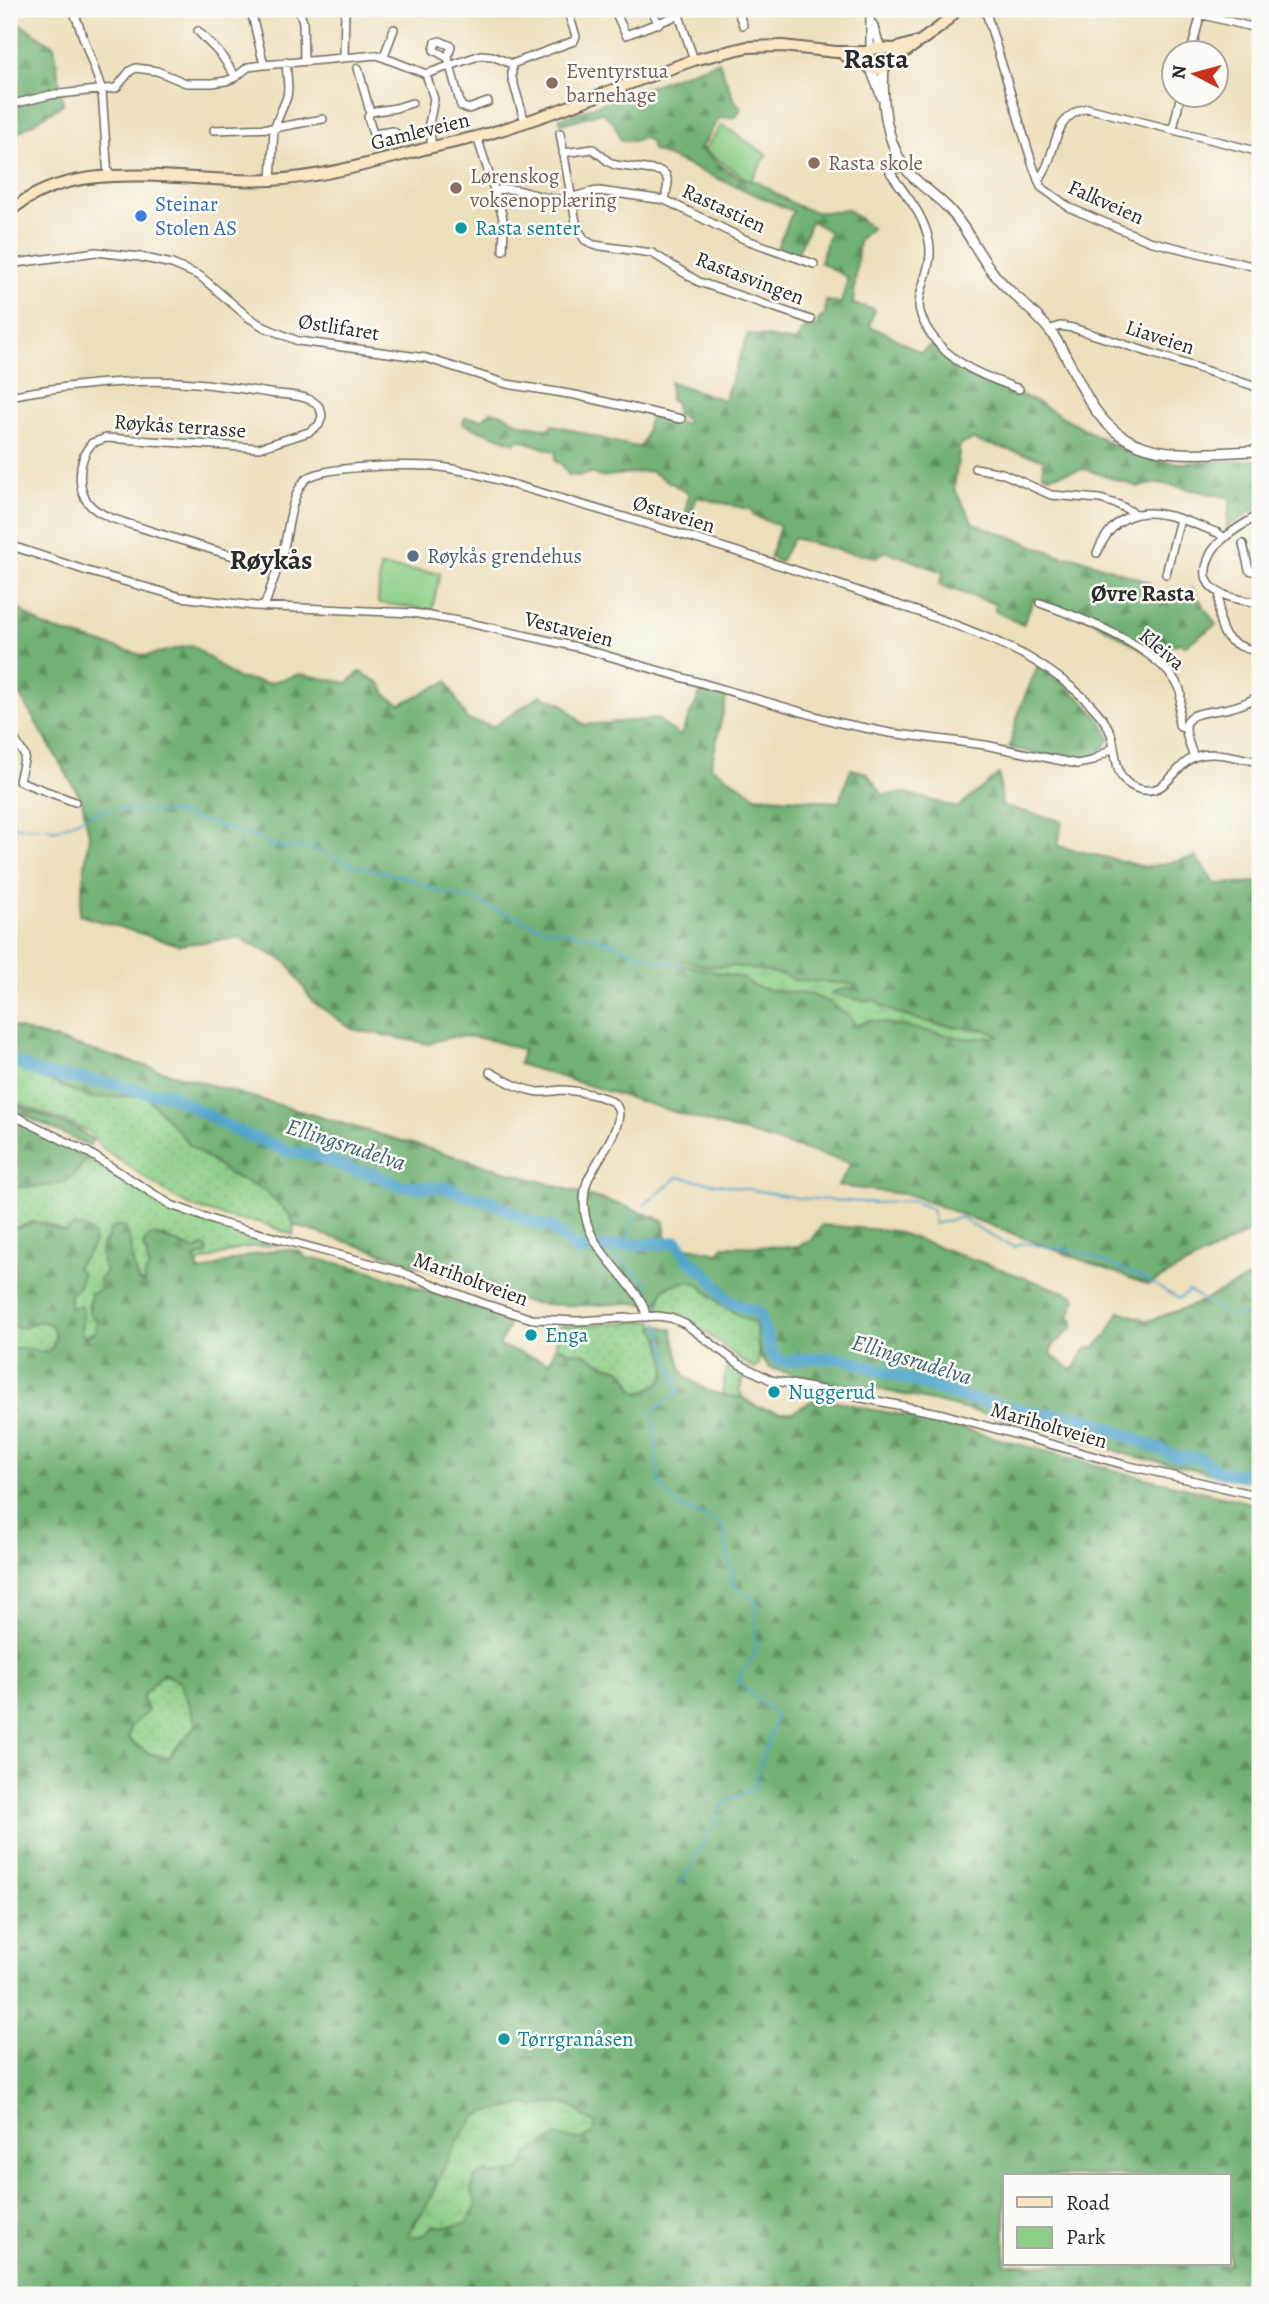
<svg xmlns="http://www.w3.org/2000/svg" width="1269" height="2304" font-family="Alegreya,serif">
  <defs>
    <pattern id="green-dots" width="8" height="8" patternUnits="userSpaceOnUse" patternTransform="scale(1.75)"><rect width="8" height="8" fill="#8cce87"/><path d="M2 2h.1M6 6h.1" fill="none" stroke="#79b175" stroke-width="1.8" stroke-linecap="round"/></pattern>
    <pattern id="forest-firs" width="22" height="20" patternUnits="userSpaceOnUse" patternTransform="scale(1.75)"><rect width="22" height="20" fill="#71b174"/><path d="M5 1l3.5 6h-7zM16 11l3.5 6h-7z" fill="#5d905f"/></pattern>
    <pattern id="wetland-marsh" width="20" height="14" patternUnits="userSpaceOnUse" patternTransform="scale(1.75)"><rect width="20" height="14" fill="#8cce87"/><path d="M1 5h8M5 5V1M11 12h8M15 12V8" fill="none" stroke="#79b175"/></pattern>
  </defs>
  <rect width="100%" height="100%" fill="#fdfcf7"/>
  <filter id="ink" filterUnits="userSpaceOnUse"><feTurbulence type="fractalNoise" baseFrequency=".0143" numOctaves="2"/><feDisplacementMap in="SourceGraphic" scale="14" xChannelSelector="R" yChannelSelector="G"/><feConvolveMatrix kernelMatrix="1 2 1 2 8 2 1 2 1" color-interpolation-filters="sRGB"/></filter>
  <filter id="wash" filterUnits="userSpaceOnUse"><feTurbulence type="fractalNoise" baseFrequency=".00686" numOctaves="4" result="noise"/><feDisplacementMap in="SourceGraphic" scale="28" xChannelSelector="R" yChannelSelector="G"/><feGaussianBlur stdDeviation="1.57" result="paint"/><feColorMatrix in="noise" values="0 0 0 0 0 0 0 0 0 0 0 0 0 0 0 0 0 1.4 0 .05"/><feComposite in="paint" operator="in"/></filter>
  <g filter="url(#wash)">
    <rect width="100%" height="100%" fill="#ecdfbc"/>
    <path fill="url(#green-dots)" stroke="#5c7c59" stroke-width="2" d="M9,1063L89,1097L146,1095L168,1118L229,1174L265,1191L290,1215L294,1225L293,1235L259,1222L233,1219L193,1207L173,1197L101,1147L89,1131L9,1100Z
      M86,1158L146,1195L163,1209L241,1235L281,1244L241,1248L195,1264L194,1258L203,1246L195,1250L179,1245L164,1236L144,1243L149,1268L145,1275V1282H138L132,1268L133,1257L129,1249L108,1237L103,1243L102,1261L107,1272L100,1289L91,1294L89,1309L98,1318L95,1332L85,1337L81,1332L83,1310L70,1308V1294L77,1270L76,1267L90,1251C79,1242 50,1221 36,1222C26,1223 19,1228 9,1228V1187C43,1186 65,1191 86,1158Z
      M691,1281L703,1286L723,1306L756,1324L759,1365L755,1369C723,1350 694,1315 657,1311L664,1289L678,1282Z
      M9,1321L12,1326L24,1328L38,1321L50,1324C58,1337 57,1343 47,1353L24,1348L9,1349Z
      M653,1321L660,1336L668,1371L665,1377L655,1386L639,1393L632,1388L630,1380L620,1369L605,1365L583,1353L570,1352L556,1346L559,1326Z
      M728,1360L747,1372L739,1390L743,1398L722,1395Z
      M163,1673L179,1681L197,1724L168,1758L147,1753L128,1738L131,1726L148,1711L142,1697Z"/>
    <path fill="url(#forest-firs)" stroke="#4e6e50" stroke-width="2" fill-rule="evenodd" d="M9,16L54,46L63,104L11,137L9,129Z
      M719,61L733,98L741,108L736,117L719,118L701,149C715,160 738,183 757,181C788,201 809,220 847,209L872,228L859,240L853,304L874,309L870,325L872,328L884,332L921,353L932,344L947,361L1038,403L1126,452L1154,461L1182,463L1260,460V506L1226,528L1231,498L1160,483L1138,487L1085,469L1048,476L1043,474V459L972,440L960,445L954,488L973,523L1064,557L1073,556L1149,582L1153,596L1191,600L1192,588L1216,625L1184,646L1181,643L1145,651L1085,616L1034,598L1023,625L995,611L996,604L939,585L943,572L886,551L877,557L844,552L793,538L780,562L770,558L780,526L754,516L752,510L697,497L690,516L686,515L688,493L650,471L599,477L592,473L578,476L568,475L562,464L555,461L556,452L518,439L515,443L463,424L465,417L483,419L491,411C505,413 508,418 519,423C528,426 539,427 549,429L552,425C582,431 609,443 639,447C648,440 644,425 652,416L685,424L687,419L676,416V402L670,400V382L724,400L748,334L796,342L804,327L813,329L818,325V320L825,315L826,301L841,303L848,278L820,262L830,232L811,221L797,255L777,248L793,211L652,150L650,141L643,138L633,141L621,140L614,123L602,112L562,124L559,119Z
      M16,607L45,627L145,656L192,645L236,678L268,683L300,674L347,683L360,672L380,683L387,696L401,704L447,681L467,720L494,726L541,695L563,704L583,725L657,719L680,736L704,686L727,694L711,766L756,796L839,802L851,769L867,773L883,795L907,793L957,808L999,774L1002,806L1062,821L1058,846L1146,867L1196,857L1215,884L1260,882V1227L1148,1285L910,1195L838,1186L851,1163L697,1119L519,1064L523,1050C491,1040 462,1028 429,1044L352,1029L312,1001L287,962L240,938L179,945L79,915L89,835L82,800L9,677V646L14,639ZM683,960L710,967L734,966L758,970L784,975L793,980L851,984L850,988L831,992L830,994L865,1001L875,1000C891,1019 959,1030 984,1029L969,1039L870,1020L858,1025L853,1024V1019L831,1003L810,994L770,990L755,986L743,978L682,964Z
      M1038,666C1065,685 1097,707 1110,738L1097,756L1082,762L1009,748L1021,705Z
      M9,1026L621,1205L663,1220L668,1243L719,1253L723,1246L796,1247L810,1241L822,1225L894,1231L1073,1295L1076,1298L1069,1316L1073,1321V1327L1051,1348L1052,1356L1072,1370C1083,1362 1079,1347 1095,1347L1107,1335L1119,1311L1148,1321L1194,1305L1260,1272V1483L1132,1456L1058,1432L932,1401L877,1389L806,1378L770,1368L760,1357L756,1324C745,1318 732,1312 722,1305C697,1286 699,1272 664,1289L658,1303C648,1307 639,1302 628,1303C593,1306 556,1307 521,1301C483,1294 447,1275 411,1263C372,1249 333,1238 294,1225L290,1215L265,1191L229,1174L191,1146L146,1095L89,1098L9,1063Z
      M9,1102L81,1131L93,1140L89,1146L9,1108Z
      M9,1119L53,1139L86,1158C81,1166 75,1176 67,1180C54,1188 24,1187 9,1187Z
      M35,1222C47,1223 54,1230 66,1232L73,1226L83,1227L93,1234C96,1249 84,1256 76,1267L82,1274L78,1288L70,1294V1308L80,1306L83,1310L81,1332L85,1337L95,1332L97,1318L91,1317L89,1309L91,1293L100,1289L99,1279L106,1272C101,1259 97,1249 108,1237L109,1232L115,1226H125C134,1245 129,1264 139,1282H144L145,1275L149,1268L144,1243L150,1235C167,1237 179,1245 195,1250L203,1246L207,1248L208,1253L194,1259L200,1272C222,1264 271,1246 294,1250C301,1250 304,1255 307,1259L314,1258L371,1271L493,1315L506,1321L509,1325L499,1346L548,1362L552,1358L556,1346L570,1352L583,1353L605,1365L620,1369L626,1374L632,1388L639,1393C661,1385 670,1379 664,1356C662,1346 660,1337 654,1328L657,1325L672,1329L680,1363L685,1376L708,1391L726,1396L743,1398L757,1407L779,1412H793L815,1399L825,1398L874,1410L929,1420L1133,1475L1260,1505V2295H9V1689L11,1688L9,1676V1350L24,1348L47,1353C57,1343 58,1337 50,1324L38,1321L24,1328L12,1326L9,1321V1228H19ZM163,1673L179,1681L197,1724L168,1758L147,1753L128,1739L131,1726L148,1711L142,1697ZM529,2104L531,2107C559,2103 572,2112 596,2124L581,2140L556,2136L527,2154L520,2171L489,2172L475,2176L471,2192L444,2227L412,2225L427,2206L438,2179L460,2139L481,2114ZM1005,2176H1229V2264H1005Z"/>
    <path fill="url(#wetland-marsh)" stroke="#5c7c59" stroke-width="2" d="M682,960L710,967L734,966L758,970L784,975L793,980L851,984L856,987L832,992L831,994L865,1001L875,1000C889,1016 939,1025 962,1028C976,1030 986,1028 999,1036L969,1039L870,1020L858,1025L853,1024V1019L831,1003L810,994L770,990L755,986L743,978L682,964Z
      M529,2104L531,2107C545,2105 567,2099 577,2110C583,2116 587,2119 596,2124L593,2134L581,2140L556,2136L527,2154L520,2171L489,2175L488,2172L475,2176L471,2192C479,2204 474,2211 467,2223L444,2227L432,2225C427,2236 420,2237 408,2236C413,2223 422,2215 428,2203C438,2182 461,2125 481,2114C488,2110 519,2107 529,2104Z"/>
    <path fill="#8cce87" stroke="#5c7c59" stroke-width="2" d="M722,125L767,155L750,181L704,150Z
      M380,567L440,573L432,610L378,603Z"/>
    <g fill="none" stroke-linecap="round" stroke-linejoin="round">
      <path stroke="#4fa4cb" stroke-width="2" d="M9,824L17,827H41
        M46,827L55,830L101,810L109,809L176,813L252,836L270,845L285,848L309,847L353,865L411,879L440,892L479,901L492,909L544,928L594,937L656,960L673,964H682
        M644,1205L678,1177L798,1198L877,1203L912,1201L932,1209L934,1224L961,1217L983,1232L1014,1247L1022,1243L1080,1252L1141,1277L1179,1299L1189,1291L1226,1315L1260,1316
        M625,1244L636,1214
        M604,1247L645,1280L654,1310
        M658,1322L679,1393L653,1411L659,1483L677,1505L722,1524L733,1584L756,1601L755,1653L737,1681L776,1715L753,1790L726,1801L681,1885"/>
      <path stroke="#4fa4cb" stroke-width="12" d="M9,1059L42,1074L109,1083L148,1093L168,1094L237,1131L291,1152L317,1156L355,1171L373,1174L402,1186L447,1188L469,1196L489,1200L533,1223L553,1228L577,1251L604,1247L677,1242L690,1261L708,1275L728,1301L759,1313L771,1352L778,1360L788,1362L810,1358H842L965,1398L1030,1412L1084,1418L1178,1457L1200,1458L1219,1472L1260,1477"/>
    </g>
  </g>
  <g filter="url(#ink)">
    <g fill="none" stroke-linecap="round" stroke-linejoin="round">
      <g stroke="#6f6a5e" stroke-width="10">
        <path id="minor" d="M73,9L102,90L108,177
          M299,9L303,22L304,61
          M614,9L626,35L679,15
          M652,9L658,24
          M677,9L694,60
          M737,9L743,25
          M985,9L1033,166L1041,187L1070,208L1149,241L1260,268
          M1179,9L1260,29
          M252,15L264,65
          M873,24L881,49
          M198,31L221,55L236,77
          M440,41L451,46L448,58L434,50L436,42Z
          M870,50V9
          M1191,52L1202,9
          M384,56L394,29
          M344,57L345,9
          M448,58L461,106L468,109L488,102
          M358,68L370,112L368,117L373,134L393,131L399,136
          M426,74L481,55L492,56L512,64
          M9,105L50,95L116,88L130,71L136,68L157,71L186,83H212L226,81L236,77L248,67L264,65L377,55L426,74L434,99L429,124L432,147
          M370,112L396,108L412,103
          M525,122L512,78V64L574,41L576,36L567,9
          M1173,129L1181,94
          M214,130L274,128L323,119
          M560,133L577,228L585,240L594,245L652,253L699,282L811,320
          M477,137L502,214L504,226L503,250
          M563,153L593,149L609,162L615,165L660,171L666,175L668,183L665,200
          M903,165L890,172C905,195 923,212 929,241C934,263 921,282 919,304C919,315 924,324 930,333C951,365 986,377 1019,389
          M271,180L274,128L287,97L288,87L286,62
          M1038,180C1059,158 1048,117 1087,108L1260,152
          M494,191C515,184 533,197 554,199C570,201 583,192 599,191L665,200L744,239L814,264
          M9,264L96,252L140,257L172,264L200,276L248,317L264,327L298,341L426,358L507,384L575,395L681,419
          M1049,330L1060,326L1073,328L1260,388
          M9,396C69,385 134,378 195,383C220,385 244,389 269,393C287,396 320,393 322,416L319,425L309,432L259,448L106,438L92,443C78,458 75,492 92,507C105,518 126,523 142,528C187,543 232,555 277,569
          M975,468L1002,473L1051,495L1100,499L1119,505L1136,514
          M1260,514C1248,522 1234,529 1223,539C1214,546 1208,557 1206,568C1202,596 1240,600 1260,603
          M1243,544L1249,570L1260,573
          M9,545L87,571L181,597L255,606L413,613L469,623L577,647L836,722L890,733L985,745L1077,764L1092,761L1114,747
          M1097,553C1123,491 1171,515 1218,533L1224,538
          M1166,574L1180,519
          M1220,593C1216,632 1223,644 1260,652
          M1040,603C1082,618 1154,645 1178,685C1186,699 1174,714 1180,727L1186,729
          M264,607C271,588 277,570 283,551C289,530 290,497 305,480C320,465 408,465 431,466C445,467 459,470 473,473C602,510 731,548 858,591C914,611 973,628 1026,656C1052,671 1100,704 1111,734C1118,753 1112,779 1136,788C1167,800 1174,763 1197,756C1217,750 1241,759 1260,762
          M9,730L25,756L19,781L75,802
          M1194,757C1174,709 1193,716 1229,708C1240,706 1250,701 1260,696
          M490,1072C506,1081 521,1090 539,1092C546,1092 554,1091 561,1090C573,1090 609,1096 616,1105C629,1121 593,1165 587,1182C585,1188 584,1196 584,1203C584,1237 609,1260 629,1285C638,1295 644,1303 646,1317
          M9,1113L89,1153L171,1205L221,1223L398,1271L482,1303L532,1319L578,1321L658,1316L671,1318L685,1324L739,1364L771,1380L943,1414L1125,1465L1260,1496"/>
      </g>
      <g stroke="#6f6a5e" stroke-width="12">
        <path id="tertiary" d="M884,67C882,96 885,130 898,156C909,180 931,190 949,209C967,228 977,253 994,274C1012,296 1037,312 1053,335C1078,370 1086,415 1125,438C1165,462 1216,451 1260,451
          M871,69L882,97"/>
      </g>
      <g stroke="#6f6a5e" stroke-width="14">
        <path id="secondary" d="M844,55L866,63L871,69H881L940,27L958,9
          M9,212C77,152 188,185 271,180C322,177 368,164 417,151C442,144 469,140 494,132C562,112 627,83 694,60L747,47L782,46L836,52H867L875,48L894,49L918,42"/>
      </g>
      <use href="#minor" stroke="#fff" stroke-width="7"/>
      <use href="#tertiary" stroke="#fff" stroke-width="9"/>
      <use href="#secondary" stroke="#fbe6c4" stroke-width="10"/>
    </g>
  </g>
  <g fill="#8d6e63" stroke="#fdfcf7" stroke-width="2.5">
    <circle cx="552" cy="83" r="7"/>
    <circle cx="814" cy="163" r="7"/>
    <circle cx="456" cy="188" r="7"/>
  </g>
  <circle fill="#3f7fe0" stroke="#fdfcf7" stroke-width="2.5" cx="141" cy="216" r="7"/>
  <g fill="#0f9aa8" stroke="#fdfcf7" stroke-width="2.5">
    <circle cx="461" cy="228" r="7"/>
    <circle cx="531" cy="1335" r="7"/>
    <circle cx="774" cy="1392" r="7"/>
    <circle cx="504" cy="2039" r="7"/>
  </g>
  <circle fill="#5c6f8a" stroke="#fdfcf7" stroke-width="2.5" cx="413" cy="556" r="7"/>
  <g text-anchor="middle" stroke-width="5" stroke-linejoin="round" paint-order="stroke">
    <g font-size="21" fill="#785e54" stroke="#fdfcf7" text-anchor="start">
      <text x="566" y="78">Eventyrstua<tspan x="566" dy="24">barnehage</tspan></text>
      <text x="828" y="170">Rasta skole</text>
      <text x="470" y="183">Lørenskog<tspan x="470" dy="24">voksenopplæring</tspan></text>
    </g>
    <g font-size="21" fill="#2b2b2b" stroke="#fdfcf7">
      <text transform="translate(420 131) rotate(-14)" y="7">Gamleveien</text>
      <text transform="translate(1106 202) rotate(24)" y="7">Falkveien</text>
      <text transform="translate(724 208) rotate(25)" y="7">Rastastien</text>
      <text transform="translate(750 278) rotate(21)" y="7">Rastasvingen</text>
      <text transform="translate(339 327) rotate(9)" y="7">Østlifaret</text>
      <text transform="translate(1160 337) rotate(18)" y="7">Liaveien</text>
      <text transform="translate(180 426) rotate(4)" y="7">Røykås terrasse</text>
      <text transform="translate(674 514) rotate(17)" y="7">Østaveien</text>
      <text transform="translate(569 629) rotate(14)" y="7">Vestaveien</text>
      <text transform="translate(1162 649) rotate(40)" y="7">Kleiva</text>
      <text transform="translate(471 1279) rotate(20)" y="7">Mariholtveien</text>
      <text transform="translate(1049 1425) rotate(16)" y="7">Mariholtveien</text>
    </g>
    <g font-size="21" fill="#366cbe" stroke="#fdfcf7" text-anchor="start">
      <text x="155" y="211">Steinar<tspan x="155" dy="24">Stolen AS</tspan></text>
    </g>
    <g font-size="21" fill="#0d838f" stroke="#fdfcf7" text-anchor="start">
      <text x="475" y="235">Rasta senter</text>
      <text x="545" y="1342">Enga</text>
      <text x="788" y="1399">Nuggerud</text>
      <text x="518" y="2046">Tørrgranåsen</text>
    </g>
    <g font-size="21" fill="#4e5e75" stroke="#fdfcf7" text-anchor="start">
      <text x="427" y="563">Røykås grendehus</text>
    </g>
    <g font-size="23" font-weight="bold" fill="#2b2b2b" stroke="#fdfcf7">
      <text x="1143" y="601">Øvre Rasta</text>
    </g>
    <g font-size="23" font-style="italic" fill="#3b6173" stroke="#fdfcf7">
      <text transform="translate(346 1144) rotate(18)" y="8">Ellingsrudelva</text>
      <text transform="translate(912 1359) rotate(17)" y="8">Ellingsrudelva</text>
    </g>
    <g font-size="28" font-weight="bold" fill="#2b2b2b" stroke="#fdfcf7">
      <text x="876" y="68">Rasta</text>
      <text x="271" y="569">Røykås</text>
    </g>
  </g>
  <rect width="1269" height="2304" fill="none" stroke="#fdfcf7" stroke-width="35"/>
  <rect x="1003" y="2174" width="228" height="91" fill="#fdfcf7" stroke="#a9a8a5" stroke-width="2"/>
  <rect x="1017" y="2197" width="35" height="10" fill="#fbe6c4" stroke="#a9a8a5" stroke-width="2"/>
  <text x="1066" y="2210" font-size="21" fill="#2b2b2b">Road</text>
  <rect x="1017" y="2227" width="35" height="21" fill="#8cce87" stroke="#a9a8a5" stroke-width="2"/>
  <text x="1066" y="2244" font-size="21" fill="#2b2b2b">Park</text>
  <g transform="translate(1195 74) rotate(276)"><circle r="33" fill="#fdfcf7" stroke="#a9a8a5" stroke-width="2"/>
  <path d="M0-5L12 26L0 18L-12 26Z" fill="#c8321e"/>
  <text y="-10" font-size="19" font-weight="bold" text-anchor="middle" fill="#2b2b2b">N</text>
  </g>
</svg>
